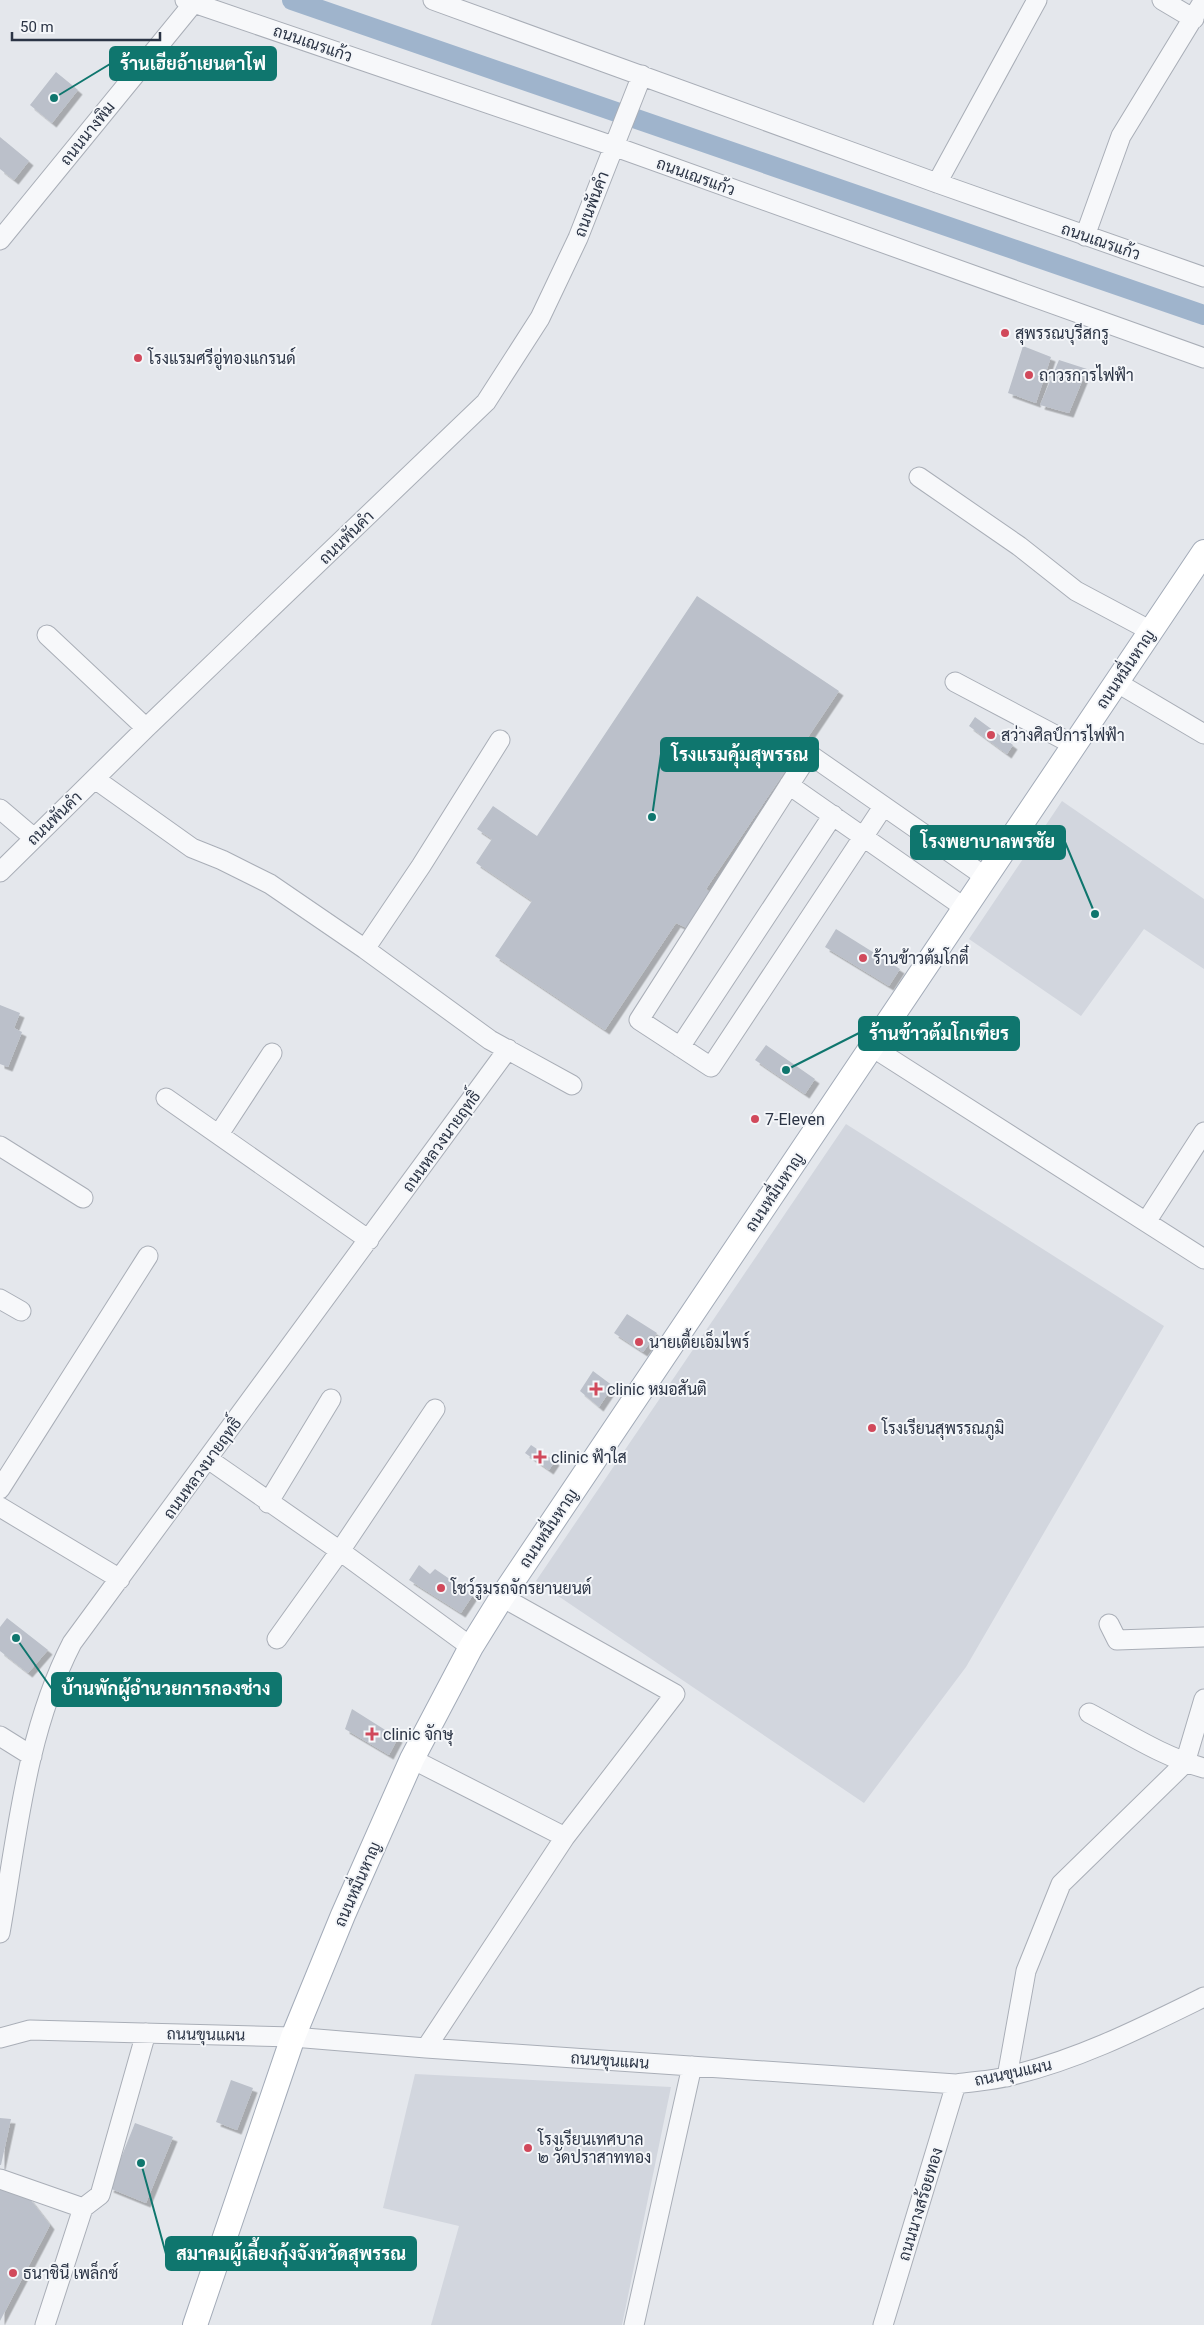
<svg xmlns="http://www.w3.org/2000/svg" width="1204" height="2325" font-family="Roboto,Sarabun,sans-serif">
  <defs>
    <filter id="shadow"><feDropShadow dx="4.5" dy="4.5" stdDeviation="0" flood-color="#0004"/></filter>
  </defs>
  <rect width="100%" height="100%" fill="#e4e7ec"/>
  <path fill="#d2d6de" d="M1062,801L1204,899V969L1144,929L1081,1016L969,939Z
    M846,1124L1164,1326L966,1667L864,1803L536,1581Z
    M415,2074L671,2087L622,2325H431L459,2226L383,2208Z"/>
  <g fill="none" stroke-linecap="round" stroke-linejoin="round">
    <path stroke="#9fb4cc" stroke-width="20" d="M292,0L1204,315"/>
  </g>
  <path fill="#bbc0ca" filter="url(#shadow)" d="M56,72L78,90L52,123L30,105Z
    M0,137L29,161L14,180L0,169Z
    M1023,346L1051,357L1036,403L1008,393Z
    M1059,360L1087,369L1069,413L1040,405Z
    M697,596L839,691L706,889L713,895L689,929L676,923L605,1030L495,956L532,901L476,863L492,839L477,829L493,806L537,836Z
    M975,717L1013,745L1007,754L969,726Z
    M836,929L900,969L889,986L825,947Z
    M0,1005L20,1013L14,1028L22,1032L8,1067L0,1064Z
    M766,1045L815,1079L805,1094L755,1060Z
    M627,1314L657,1333L643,1352L614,1333Z
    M593,1371L613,1386L599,1407L580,1391Z
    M531,1445L555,1461L549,1470L525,1453Z
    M419,1565L430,1574L435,1569L473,1595L461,1613L409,1580Z
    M7,1618L48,1650L28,1673L0,1651V1627Z
    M352,1709L398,1738L389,1755L345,1729Z
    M231,2080L253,2088L237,2130L216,2122Z
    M0,2118L11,2119L1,2165H0Z
    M135,2123L173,2137L146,2203L109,2188Z
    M0,2185L29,2198L50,2225L0,2321Z"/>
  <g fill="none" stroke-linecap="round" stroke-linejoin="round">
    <g stroke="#a9aeb7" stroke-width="21">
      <path id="minor" d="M185,0L613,146L1204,358
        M433,0L937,183L1204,277
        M1162,0L1194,19
        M937,183L1037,0
        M1085,236L1121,136L1204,0
        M0,240L196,0
        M919,477L1019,546L1076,591L1151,631
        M47,635L146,728
        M955,682L1074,745
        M1116,682L1204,734
        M95,779L192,848L222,860L270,884L365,949L490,1040L572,1085
        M789,785L965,908
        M883,807L711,1067L639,1020L809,754L987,878
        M0,809L34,838
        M0,872L146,728L486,402L540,318L578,238L642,75
        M365,949L421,866L500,740
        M680,1047L833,815
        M872,1047L1204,1259
        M166,1098L369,1240
        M219,1134L272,1053
        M0,1146L83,1198
        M1146,1222L1204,1132
        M0,1299L21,1311
        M208,1459L340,1551L471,1647
        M0,1489L148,1256
        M268,1503L331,1399
        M0,1507L120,1579
        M1109,1624L1117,1640L1204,1637
        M277,1639L340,1551L435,1409
        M1089,1713C1127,1733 1163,1757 1204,1768
        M0,1736L32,1756
        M412,1759L565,1837
        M0,1933C17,1836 26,1732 72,1643L508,1049
        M0,2038L30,2030L293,2037L426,2048L956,2084C973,2081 992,2081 1009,2076C1078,2060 1141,2028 1204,1997
        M426,2048L565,1837L675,1694L502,1597
        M1007,2077L1026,1971L1061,1884L1185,1763L1204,1699
        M0,2179L83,2208L100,2195L146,2033
        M45,2325L83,2208
        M634,2325L692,2066
        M883,2325L956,2084"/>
    </g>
    <g stroke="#a3abb8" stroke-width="26">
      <path id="major" d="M195,2325L293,2037L343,1915L412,1759L471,1647L502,1597L1204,552"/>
    </g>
    <use href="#minor" stroke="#f7f8fa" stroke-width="19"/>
    <use href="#major" stroke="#fff" stroke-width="24"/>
  </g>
  <g fill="#d1495b" stroke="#f4f6f9" stroke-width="2">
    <circle cx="1005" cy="333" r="5"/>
    <circle cx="138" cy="358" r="5"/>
    <circle cx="1029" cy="375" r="5"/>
    <circle cx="991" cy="735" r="5"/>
    <circle cx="863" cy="958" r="5"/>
    <circle cx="755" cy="1119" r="5"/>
    <circle cx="639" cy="1342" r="5"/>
    <path d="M593.5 1381.5h5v5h5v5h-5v5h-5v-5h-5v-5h5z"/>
    <circle cx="872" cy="1428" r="5"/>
    <path d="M537.5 1449.5h5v5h5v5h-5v5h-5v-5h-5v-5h5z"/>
    <circle cx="441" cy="1588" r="5"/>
    <path d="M369.5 1726.5h5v5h5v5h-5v5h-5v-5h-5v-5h5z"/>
    <circle cx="528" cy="2148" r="5"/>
    <circle cx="13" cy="2273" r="5"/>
  </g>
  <g text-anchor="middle" stroke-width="4" stroke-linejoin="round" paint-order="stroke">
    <g font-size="16" fill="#2b3445" stroke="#f4f6f9">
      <text transform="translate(313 43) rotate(19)" y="6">ถนนเณรแก้ว</text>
      <text transform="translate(87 133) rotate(-51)" y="6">ถนนนางพิม</text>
      <text transform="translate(696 176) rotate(20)" y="6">ถนนเณรแก้ว</text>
      <text transform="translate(591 204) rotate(-69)" y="6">ถนนพันคำ</text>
      <text transform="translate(1101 241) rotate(19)" y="6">ถนนเณรแก้ว</text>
      <text transform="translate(346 537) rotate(-44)" y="6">ถนนพันคำ</text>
      <text transform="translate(1125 669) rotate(-56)" y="6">ถนนหมื่นหาญ</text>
      <text transform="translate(54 818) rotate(-44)" y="6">ถนนพันคำ</text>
      <text transform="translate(441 1141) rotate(-54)" y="6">ถนนหลวงนายฤทธิ์</text>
      <text transform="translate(774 1192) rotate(-56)" y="6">ถนนหมื่นหาญ</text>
      <text transform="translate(202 1468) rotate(-54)" y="6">ถนนหลวงนายฤทธิ์</text>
      <text transform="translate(548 1528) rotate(-56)" y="6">ถนนหมื่นหาญ</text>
      <text transform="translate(357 1884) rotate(-66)" y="6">ถนนหมื่นหาญ</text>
      <text transform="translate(206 2034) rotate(1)" y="6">ถนนขุนแผน</text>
      <text transform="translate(610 2060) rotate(4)" y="6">ถนนขุนแผน</text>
      <text transform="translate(1013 2072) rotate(-12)" y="6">ถนนขุนแผน</text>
      <text transform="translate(920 2204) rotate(-73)" y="6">ถนนนางสร้อยทอง</text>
    </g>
    <g font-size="16" fill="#2b3445" stroke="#f4f6f9" text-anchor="start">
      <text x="1015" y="339">สุพรรณบุรีสกรู</text>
      <text x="148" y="364">โรงแรมศรีอู่ทองแกรนด์</text>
      <text x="1039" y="381">ถาวรการไฟฟ้า</text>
      <text x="1001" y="741">สว่างศิลป์การไฟฟ้า</text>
      <text x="873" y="964">ร้านข้าวต้มโกตี๋</text>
      <text x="765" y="1125">7-Eleven</text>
      <text x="649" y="1348">นายเตี้ยเอ็มไพร์</text>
      <text x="607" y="1395">clinic หมอสันติ</text>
      <text x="882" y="1434">โรงเรียนสุพรรณภูมิ</text>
      <text x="551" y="1463">clinic ฟ้าใส</text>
      <text x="451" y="1594">โชว์รูมรถจักรยานยนต์</text>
      <text x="383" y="1740">clinic จักษุ</text>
      <text x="538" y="2145">โรงเรียนเทศบาล<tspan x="538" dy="18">๒ วัดปราสาททอง</tspan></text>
      <text x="23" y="2279">ธนาชินี เพล็กซ์</text>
    </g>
  </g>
  <path fill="none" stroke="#0f766e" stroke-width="2" d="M54 98L110 64M652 817L661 754M1095 914L1065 842M786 1070L859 1033M16 1638L52 1689M141 2163L166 2254"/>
  <g fill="#0f766e" stroke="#f4f6f9" stroke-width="2">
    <circle cx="54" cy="98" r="5"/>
    <circle cx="652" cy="817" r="5"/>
    <circle cx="1095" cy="914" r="5"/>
    <circle cx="786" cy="1070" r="5"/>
    <circle cx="16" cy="1638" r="5"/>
    <circle cx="141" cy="2163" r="5"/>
  </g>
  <g fill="#0f766e" stroke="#0f766e" stroke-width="2">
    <rect x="110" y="47" width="166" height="33" rx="5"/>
    <rect x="661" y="738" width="157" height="33" rx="5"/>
    <rect x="911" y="826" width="154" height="33" rx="5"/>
    <rect x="859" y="1017" width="160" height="33" rx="5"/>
    <rect x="52" y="1673" width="229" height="33" rx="5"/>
    <rect x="166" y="2237" width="250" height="33" rx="5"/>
  </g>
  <g font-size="18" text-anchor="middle" font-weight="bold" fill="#fff">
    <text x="193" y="70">ร้านเฮียอ้าเยนตาโฟ</text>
    <text x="740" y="761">โรงแรมคุ้มสุพรรณ</text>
    <text x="988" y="848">โรงพยาบาลพรชัย</text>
    <text x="939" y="1040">ร้านข้าวต้มโกเฑียร</text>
    <text x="166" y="1695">บ้านพักผู้อำนวยการกองช่าง</text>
    <text x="291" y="2260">สมาคมผู้เลี้ยงกุ้งจังหวัดสุพรรณ</text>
  </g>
  <path d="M12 32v8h148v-8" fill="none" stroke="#2b3445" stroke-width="2.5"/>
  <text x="20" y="32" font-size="15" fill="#2b3445" stroke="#f4f6f9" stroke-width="4" paint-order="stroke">50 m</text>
</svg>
